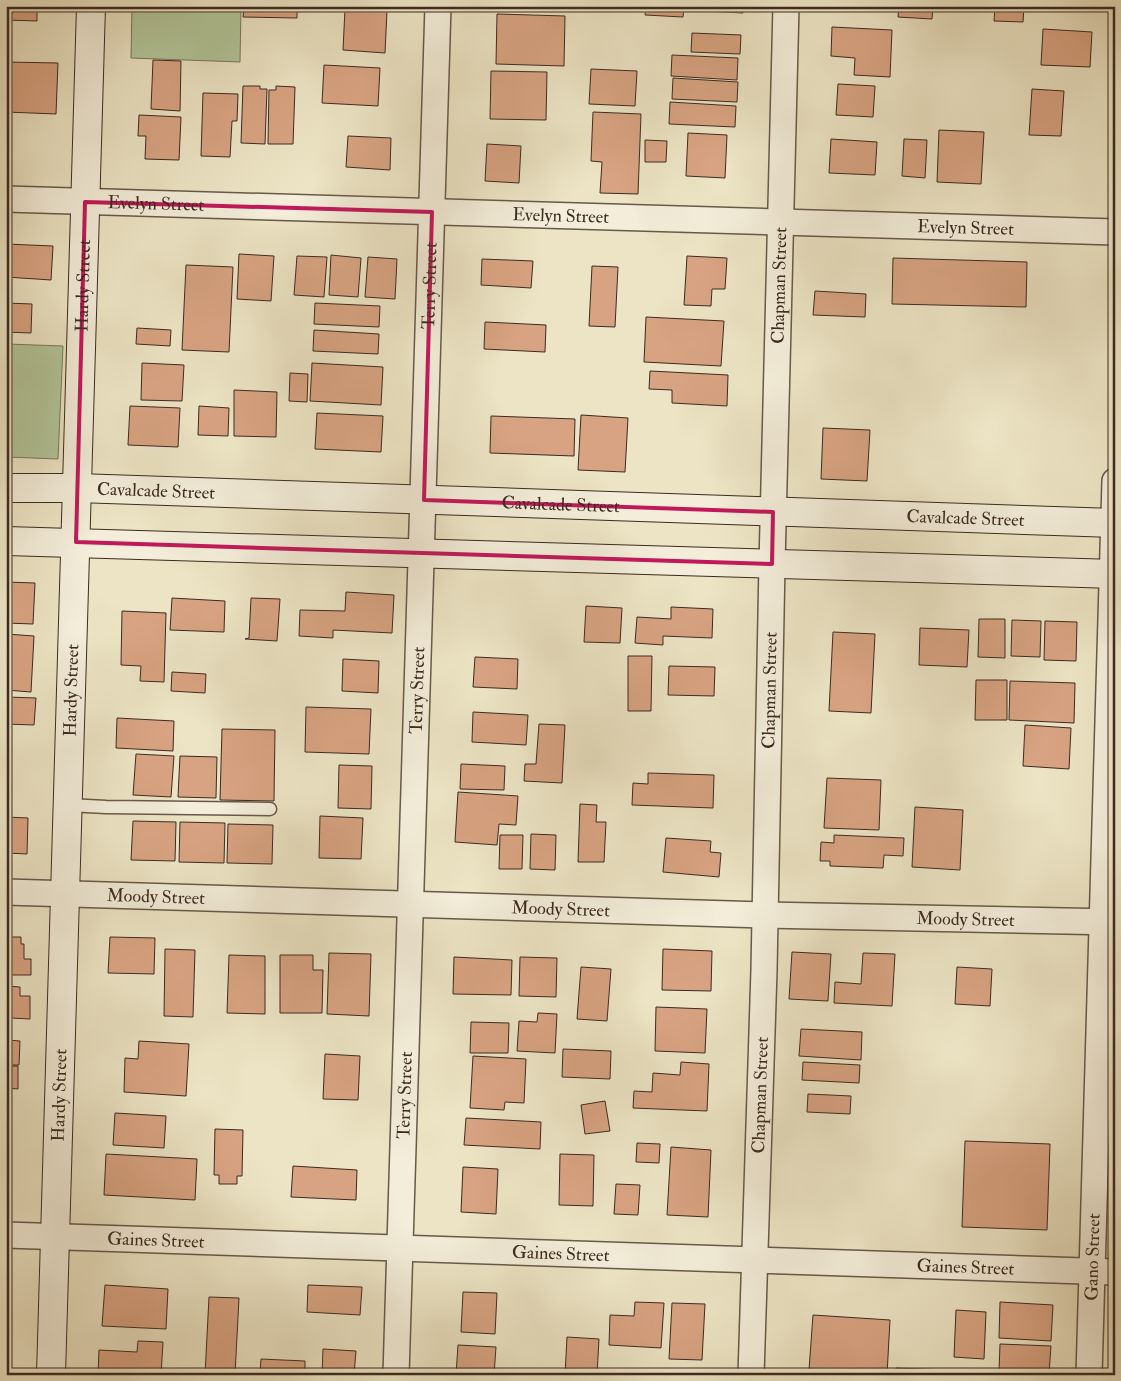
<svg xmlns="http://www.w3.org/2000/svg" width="1121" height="1381" font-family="'IM FELL Double Pica',serif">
  <rect width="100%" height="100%" fill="#ece4c4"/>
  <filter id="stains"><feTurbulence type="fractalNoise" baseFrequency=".004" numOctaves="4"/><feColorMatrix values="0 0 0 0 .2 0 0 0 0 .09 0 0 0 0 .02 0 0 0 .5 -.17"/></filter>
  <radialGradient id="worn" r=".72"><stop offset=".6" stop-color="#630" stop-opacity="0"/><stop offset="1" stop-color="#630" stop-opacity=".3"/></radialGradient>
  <path fill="#b2c599" stroke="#77785e" d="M132,6H241L240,62L131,58Z
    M6,344L63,346L58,459L6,457Z"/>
  <path fill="#d8a382" stroke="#3c2b22" d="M6,6H37V21L6,20Z
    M244,6H297V18L243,17Z
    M496,6H564V11Z
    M646,6H684L683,17L645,15Z
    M705,6H743V13L704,11Z
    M899,6H933L932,19L898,17Z
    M995,6H1024L1023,22L994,21Z
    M345,9L387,11L385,53L343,50Z
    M497,14L565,16L564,66L496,64Z
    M832,27L892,30L890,77L854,75L855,58L831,56Z
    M1043,29L1092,32L1090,67L1041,65Z
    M692,33L741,35L740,54L691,52Z
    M672,55L738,58L737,80L671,76Z
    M153,60L181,61L180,111L151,109Z
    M6,62L58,63L56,114L6,112Z
    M324,65L380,68L378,106L322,103Z
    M591,69L637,71L635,106L589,104Z
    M491,71L547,72L546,120L490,119Z
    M673,78L738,82L737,102L672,99Z
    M838,84L875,86L873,117L836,115Z
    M243,86H260V89H267L265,144L241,143Z
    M276,86L295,87L293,144H268L269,90H276Z
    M1032,89L1064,91L1061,136L1029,135Z
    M203,93L238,94L237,121H232L230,157L201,156Z
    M670,102L736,106L735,127L669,124Z
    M593,112L641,114L638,194L600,193L602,162L591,161Z
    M139,115L181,117L179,160L145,159L146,136H138Z
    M939,130L984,132L981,184L937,182Z
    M688,133L727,135L725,178L686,176Z
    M348,136L391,138L390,170L346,167Z
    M831,139L877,142L875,175L829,173Z
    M904,139L927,140L925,178L902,176Z
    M645,140L667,141L666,162H645Z
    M487,144L521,146L519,183L485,181Z
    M6,244L53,246L51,280L6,277Z
    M239,254L274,256L271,301L237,299Z
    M331,255L361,258L358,297L329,295Z
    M297,256L327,257L324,297L294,295Z
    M687,256L727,258L725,289H712L711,306L684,305Z
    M368,257L397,259L395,299L365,297Z
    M893,258L1027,262L1026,307L892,304Z
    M482,259L533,261L531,288L481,285Z
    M186,265L233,267L229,352L182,350Z
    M592,266L618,267L615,327L589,326Z
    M815,291L866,294L865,317L813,315Z
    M6,303L32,304L31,333L6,332Z
    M315,303L380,306L379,327L314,324Z
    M646,317L724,321L721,366L644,362Z
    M485,322L546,325L545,352L484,349Z
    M137,328L171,330L170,346L136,344Z
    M314,330L379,334L378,354L313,351Z
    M142,363L184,365L182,401L141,400Z
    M312,363L383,367L381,405L310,401Z
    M650,371L728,375L727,406L672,403V390L649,389Z
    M290,373L308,374L307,402L289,401Z
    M234,390L277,392L276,437L234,436Z
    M130,406L180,408L178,447L128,445Z
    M199,406L229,408L228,436L198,435Z
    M317,413L383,416L381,452L315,449Z
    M581,415L628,418L625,472L578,470Z
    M491,416L575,419L574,456L490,453Z
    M823,428L870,430L867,481L821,479Z
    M6,582L35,583L33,624L6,623Z
    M346,592L394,595L392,633L333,630V638L299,636L300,610L345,611Z
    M172,598L225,601L224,632L170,630Z
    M251,598L280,599L277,641L245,639L249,638Z
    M586,606L622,608L620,643L584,642Z
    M671,607L713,609L712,638L663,636V645L635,643L637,617L671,619Z
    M122,611L166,613L164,682L140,681L141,666L121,665Z
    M979,619H1005V658L978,657Z
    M1012,620L1041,621L1040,657L1011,656Z
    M1045,621L1077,622L1076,661L1044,660Z
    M920,628L969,630L967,667L919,665Z
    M833,632L875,634L871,713L829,711Z
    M6,634L34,636L31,692L6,690Z
    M628,656H652L651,711H628Z
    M475,657L518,659L517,689L473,687Z
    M343,659L379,661L378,693L342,691Z
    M669,666L715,667L714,696L668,695Z
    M172,672L206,674L205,693L171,691Z
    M976,680H1007V720H975Z
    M1010,681L1075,683L1074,723L1009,720Z
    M6,697L36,698L34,725L6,724Z
    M306,707L371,709L369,754L305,752Z
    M473,712L528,715L526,745L472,742Z
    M117,718L174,721L173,751L116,748Z
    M539,724L565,725L562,783L524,781L525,764H536Z
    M1025,725L1071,728L1069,769L1023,766Z
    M222,729L275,730L274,801L220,800Z
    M136,754L174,756L171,797L133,795Z
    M180,756L217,757L216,798L178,797Z
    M461,764L505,766L504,790L460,789Z
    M339,765L372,766L371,809L338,808Z
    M648,773L714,775L713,808L632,805L633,783L648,784Z
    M827,778L881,780L879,830L824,828Z
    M458,792L518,796L516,825L499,824L497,845L455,842Z
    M580,804L597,805L596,822H606L604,862H578Z
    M915,807L963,810L960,870L912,867Z
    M320,816L363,818L361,859L319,858Z
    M6,817L28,818L27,854L6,853Z
    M133,821L176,822L175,861L131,860Z
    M180,822L225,823L224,863L179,862Z
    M228,824L273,825L272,864L227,863Z
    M531,834L556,835L555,870L530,869Z
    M500,835H523L522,869H499Z
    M834,835L904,838L903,856L884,855L883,868L830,866V861H820L821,842L834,843Z
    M666,838L711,841L710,852L721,853L719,877L663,872Z
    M6,937H21V944H24V959H31V975H6Z
    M110,937L155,938L154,974L108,973Z
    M165,949L195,950L193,1017L164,1016Z
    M663,949L712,951L711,991L662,990Z
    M792,952L831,954L828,1001L789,999Z
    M329,953L371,954L369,1016L327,1014Z
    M863,953L895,954L892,1006L834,1003L835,982L861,984Z
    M229,955L265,956V1014L227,1013Z
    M280,955H313V970H323L322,1013H280Z
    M454,957L512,960L511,995L453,994Z
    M520,957L557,958L556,997L519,996Z
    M581,967L611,969L607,1021L577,1019Z
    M957,967L992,969L990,1006L955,1004Z
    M6,986L20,987V996H30V1019L11,1018L10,1023H6Z
    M656,1007L707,1009L705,1053L655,1051Z
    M538,1013L557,1014L555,1053L517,1051L519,1021L537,1022Z
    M471,1022L509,1023L508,1053H470Z
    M801,1029L862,1032L861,1060L799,1056Z
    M6,1040L20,1041L19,1065H6Z
    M139,1041L189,1044L186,1096L124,1092L125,1058L138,1059Z
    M563,1049L611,1051L610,1079L562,1077Z
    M325,1054L360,1056L358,1100L323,1099Z
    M473,1056L526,1059L524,1103L505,1102L504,1110L470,1108Z
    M681,1062L709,1064L707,1111L633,1108L634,1091L652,1092L653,1073L680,1075Z
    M803,1062L860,1065L859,1083L802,1080Z
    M6,1066H18V1089L6,1088Z
    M808,1094L851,1096L850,1114L807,1112Z
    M605,1101L610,1131L585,1134L581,1105Z
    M115,1113L166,1116L164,1148L113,1145Z
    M466,1118L541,1122L540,1149L464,1145Z
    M215,1129L243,1130L242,1176H237V1184H219V1175H214Z
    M965,1141L1050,1144L1047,1230L962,1227Z
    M637,1143L660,1144L659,1163L636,1162Z
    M671,1147L711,1150L708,1217L667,1215Z
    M106,1154L197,1159L195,1200L104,1195Z
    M560,1154L594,1155L593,1206L559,1205Z
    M293,1166L357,1170L356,1200L291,1197Z
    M463,1167L498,1169L496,1214L461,1212Z
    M616,1184L640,1185L638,1215L614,1214Z
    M105,1285L168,1289L166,1329L102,1326Z
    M308,1285L362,1287L360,1315L307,1312Z
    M463,1292L497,1293L495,1334L461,1332Z
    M209,1297L239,1298L235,1375H205Z
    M635,1302L664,1303L661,1348L609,1345L610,1315L634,1316Z
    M1000,1302L1053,1305L1051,1341L999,1338Z
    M672,1303L705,1304L702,1360L669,1359Z
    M956,1310L986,1312L984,1359L954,1357Z
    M813,1315L890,1320L887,1375H844V1373L809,1370Z
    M567,1337L599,1339L597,1375H565Z
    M138,1341L163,1342L161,1375H98L99,1350L137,1352Z
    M1000,1344L1051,1346L1049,1374L999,1372Z
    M458,1345L496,1347L494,1375H456Z
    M323,1349L356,1351L354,1375H322Z
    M261,1359L305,1361V1375H260Z
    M896,1368L950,1370V1375H896Z"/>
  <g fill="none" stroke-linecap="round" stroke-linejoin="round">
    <g stroke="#68594a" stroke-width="15">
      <path id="service" d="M68,805L106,807L270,809
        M1096,1112L1115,1111"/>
    </g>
    <g stroke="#68594a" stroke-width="28">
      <g id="minor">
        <path id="s1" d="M6,199L1115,232"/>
        <path id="s2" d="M6,892L764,915L1115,922"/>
        <path id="s3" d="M6,1235L1115,1272"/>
        <path id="s4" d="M396,1375L438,6"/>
        <path id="s5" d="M751,1375L764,970L772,564L786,6"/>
        <path id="s6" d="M1089,1375L1115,481"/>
      </g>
    </g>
    <g stroke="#3c2b22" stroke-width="30">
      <g id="secondary">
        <path id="s7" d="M6,488H77L1115,523"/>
        <path d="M6,541L1115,574"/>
        <path id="s8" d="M51,1375L91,6"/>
      </g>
    </g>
    <use href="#service" stroke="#f3edd9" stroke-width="12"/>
    <use href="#minor" stroke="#f3edd9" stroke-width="25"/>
    <use href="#secondary" stroke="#f3edd9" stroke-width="28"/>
  </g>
  <path fill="none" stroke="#c2185b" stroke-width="4" stroke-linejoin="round" d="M85,202L432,212L424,500L773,512L772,564L76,542Z"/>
  <g text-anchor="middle" stroke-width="5" stroke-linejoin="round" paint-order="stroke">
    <g font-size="18" fill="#3c2b22" stroke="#f3edd9">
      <text dy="6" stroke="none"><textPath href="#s1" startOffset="150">Evelyn Street</textPath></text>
      <text dy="6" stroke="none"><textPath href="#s1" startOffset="555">Evelyn Street</textPath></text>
      <text dy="6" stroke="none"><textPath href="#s1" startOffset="960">Evelyn Street</textPath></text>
      <text dy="6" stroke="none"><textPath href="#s8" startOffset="1090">Hardy Street</textPath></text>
      <text dy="6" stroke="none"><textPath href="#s4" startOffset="1090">Terry Street</textPath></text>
      <text dy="6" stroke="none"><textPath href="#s5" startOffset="1090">Chapman Street</textPath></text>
      <text dy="6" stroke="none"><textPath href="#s7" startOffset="150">Cavalcade Street</textPath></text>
      <text dy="6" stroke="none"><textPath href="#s7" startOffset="555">Cavalcade Street</textPath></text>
      <text dy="6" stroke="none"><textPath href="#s7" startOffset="960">Cavalcade Street</textPath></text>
      <text dy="6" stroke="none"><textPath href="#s8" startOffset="685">Hardy Street</textPath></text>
      <text dy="6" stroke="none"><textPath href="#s4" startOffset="685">Terry Street</textPath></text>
      <text dy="6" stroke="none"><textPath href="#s5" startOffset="685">Chapman Street</textPath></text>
      <text dy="6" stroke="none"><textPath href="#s2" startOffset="150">Moody Street</textPath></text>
      <text dy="6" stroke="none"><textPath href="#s2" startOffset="555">Moody Street</textPath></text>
      <text dy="6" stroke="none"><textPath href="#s2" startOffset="960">Moody Street</textPath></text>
      <text dy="6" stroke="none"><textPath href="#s8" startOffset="280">Hardy Street</textPath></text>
      <text dy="6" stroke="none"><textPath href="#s4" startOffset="280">Terry Street</textPath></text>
      <text dy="6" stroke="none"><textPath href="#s5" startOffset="280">Chapman Street</textPath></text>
      <text dy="6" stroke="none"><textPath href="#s3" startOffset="150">Gaines Street</textPath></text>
      <text dy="6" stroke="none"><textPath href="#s3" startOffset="555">Gaines Street</textPath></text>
      <text dy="6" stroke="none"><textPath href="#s6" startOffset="118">Gano Street</textPath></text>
      <text dy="6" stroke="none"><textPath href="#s3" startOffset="960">Gaines Street</textPath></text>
    </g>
  </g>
  <rect width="1121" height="1381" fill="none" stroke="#ece4c4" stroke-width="25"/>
  <rect x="8" y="8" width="1106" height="1366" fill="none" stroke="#3c2b22" stroke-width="2.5"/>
  <rect x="12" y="12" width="1096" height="1356" fill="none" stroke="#3c2b22"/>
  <rect width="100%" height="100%" filter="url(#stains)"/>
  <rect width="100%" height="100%" fill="url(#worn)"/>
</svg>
